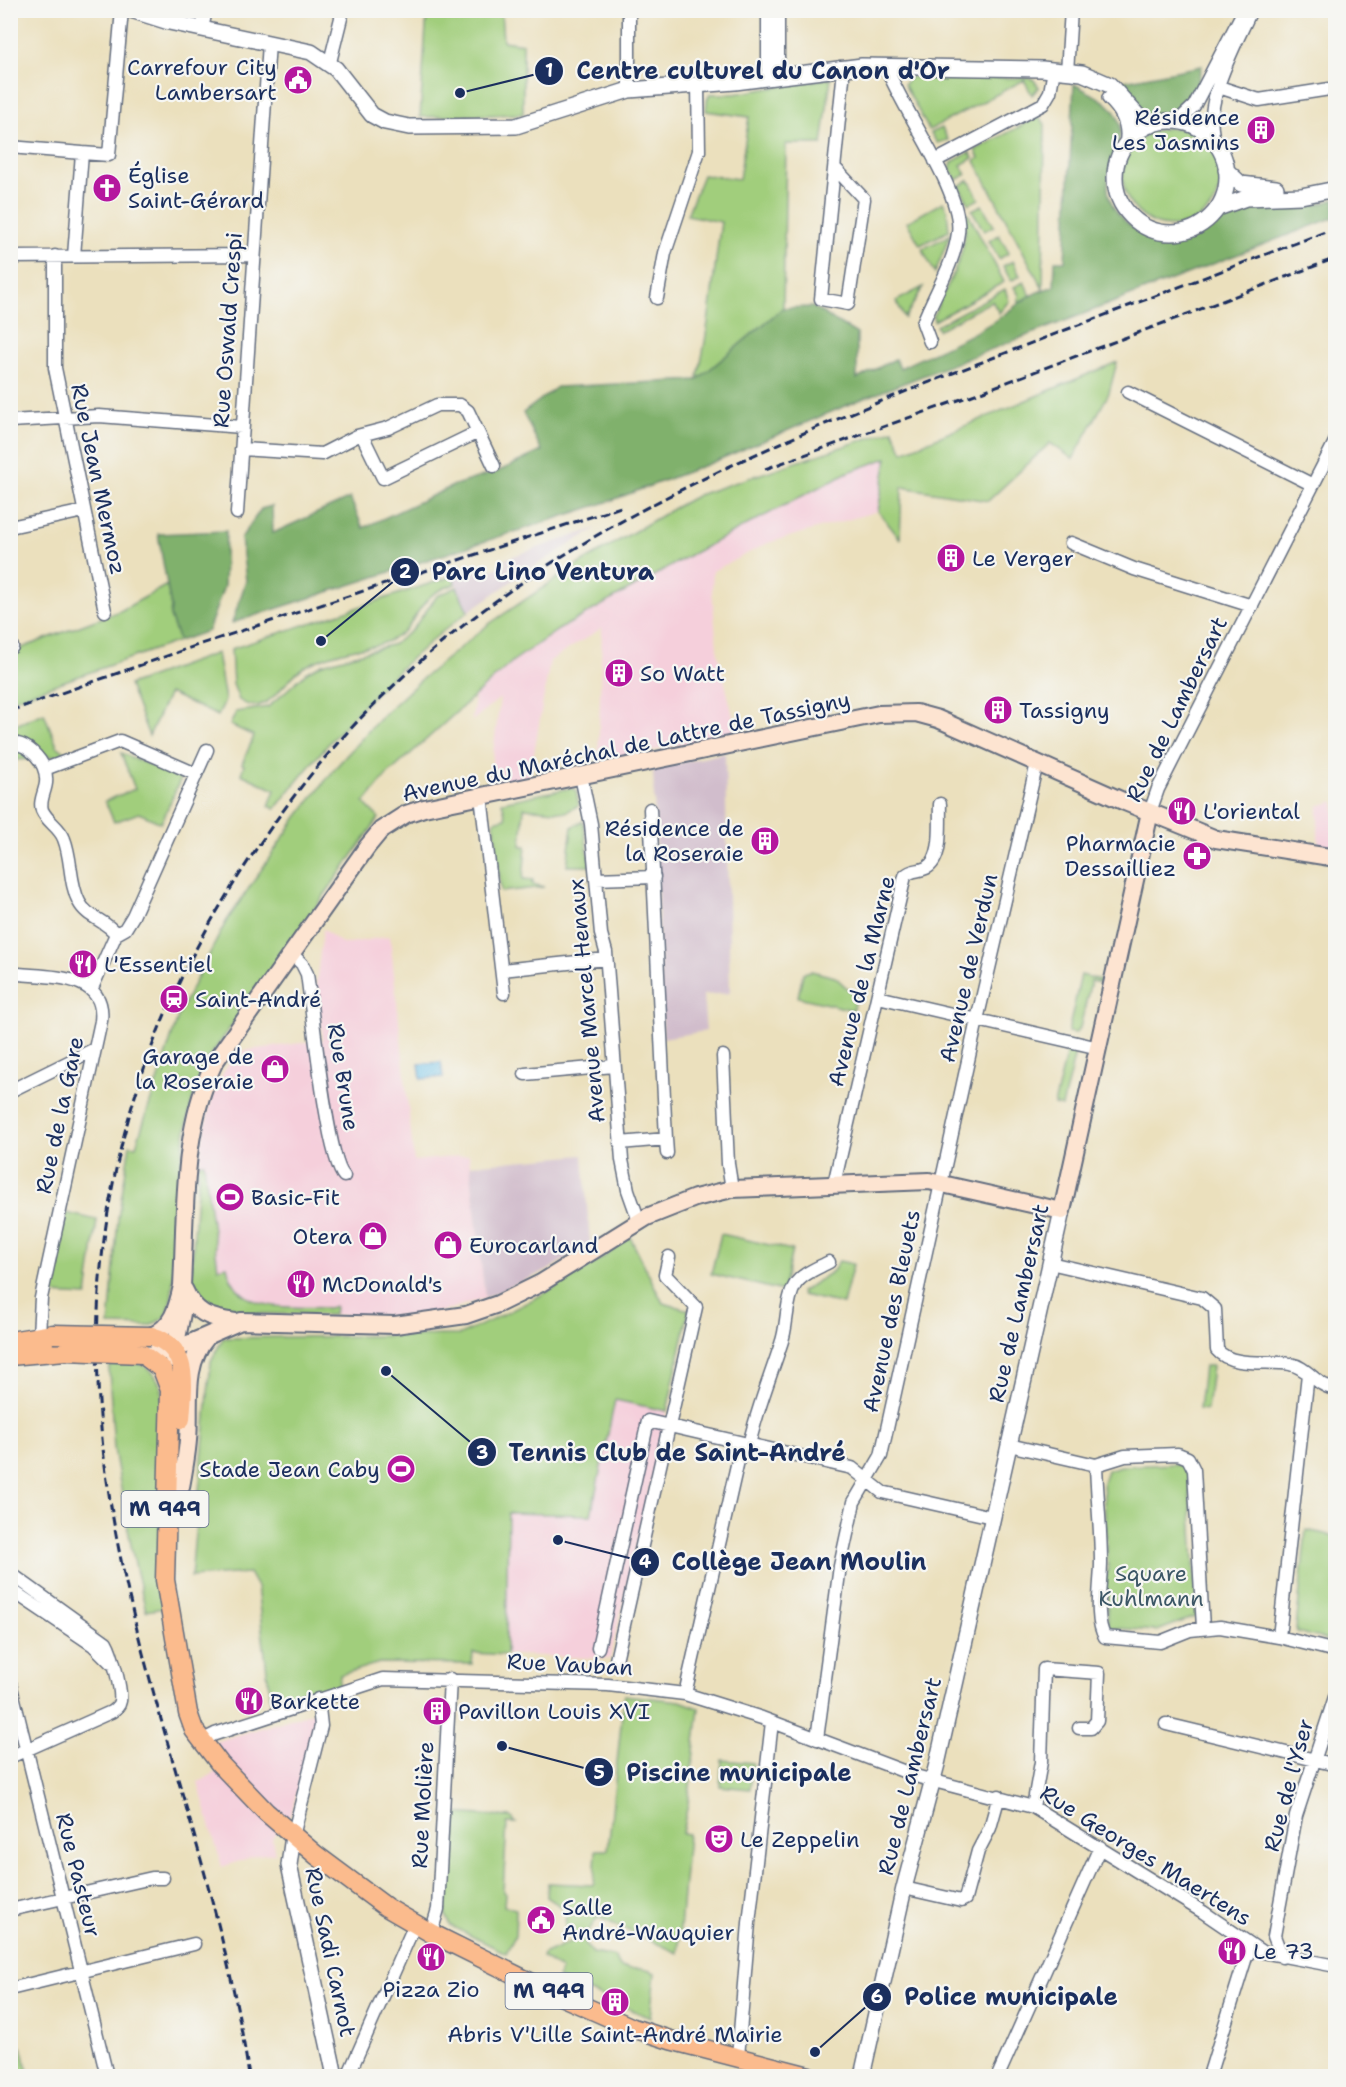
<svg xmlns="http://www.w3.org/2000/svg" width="1346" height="2087" font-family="'Shantell Sans',sans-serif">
  <rect width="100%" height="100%" fill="#f6f6f2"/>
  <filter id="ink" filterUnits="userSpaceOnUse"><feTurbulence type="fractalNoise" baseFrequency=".0167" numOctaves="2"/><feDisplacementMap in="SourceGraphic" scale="12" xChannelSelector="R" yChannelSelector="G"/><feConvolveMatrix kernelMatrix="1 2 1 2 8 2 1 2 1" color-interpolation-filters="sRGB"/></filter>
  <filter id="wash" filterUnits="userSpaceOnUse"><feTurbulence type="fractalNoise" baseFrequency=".008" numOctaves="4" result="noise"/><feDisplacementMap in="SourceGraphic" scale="24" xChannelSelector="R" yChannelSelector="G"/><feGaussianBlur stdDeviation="1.35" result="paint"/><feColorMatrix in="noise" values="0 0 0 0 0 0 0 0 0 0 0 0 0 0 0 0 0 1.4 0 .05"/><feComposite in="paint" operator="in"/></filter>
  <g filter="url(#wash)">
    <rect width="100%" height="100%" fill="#ebe0bd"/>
    <path fill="#f5cfdb" d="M888,458L878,511L768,543L713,571L712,590L717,649L737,733L598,762L602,628L550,661L530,776L489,784L500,698L472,721L475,695L513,661L558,630L692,554L846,473Z
      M1335,801V849L1318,846V806Z
      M323,929L343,944L390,936L414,1161L469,1155L485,1298L444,1311L412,1316L216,1313L191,1277L201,1146L210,1104L223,1073L238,1049L241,1051L323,1040L316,984Z
      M615,1400L667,1411L610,1659L472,1653L485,1424Z
      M320,1710L311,1730L292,1812L272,1838L275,1853L257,1855L222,1867L198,1783L229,1764L211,1743Z"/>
    <path fill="#d1bdcc" d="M597,528L522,574L468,612L453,576L475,568L478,574L506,565L505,559Z
      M725,753L730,993L703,995L706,1031L663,1038L653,769Z
      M583,1155L590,1242L550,1269L485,1298L470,1165Z"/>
    <path fill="#a1ce7c" stroke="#5e7e6d" stroke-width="1.5" d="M427,11H501L503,41L523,44V114L420,117Z
      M910,77L1027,78L1033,79L1039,87L1032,95L1024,80L929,130L904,84Z
      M831,78L822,144H786L783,308L697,380C710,328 713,275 721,222L687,215L703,175L739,179L749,117L706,111L707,100L710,94H734Z
      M1036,118H1040L1045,124L1043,289L975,161L979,158L975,150Z
      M942,128L948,140L937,143L931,133Z
      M1123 177a49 49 0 1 1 98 0a49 49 0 1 1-98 0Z
      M970,152L973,158L961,165L966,175L956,180L950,168L952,162Z
      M969,180L979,199L969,204L959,186Z
      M943,202L947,210L949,231L920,245L907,222Z
      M982,205L994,226L984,231L972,210Z
      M968,213L1004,282L934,321L933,316C947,283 971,251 964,214Z
      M950,235L935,273L922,249Z
      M999,235L1009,253L999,259L989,241Z
      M1013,261L1020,276L1011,281L1003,266Z
      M1024,282L1031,296L1018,302L1019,295L1014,287Z
      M923,287L905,318L896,301Z
      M1005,289L1009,301L999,313L992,301L938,330L936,326Z
      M1117,362L1109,393L1073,459L1050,443L988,501L902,487L900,539L878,511L887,458L846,473L692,554L558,630L513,661L386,776L364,803L379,818L203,1066C176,1138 178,1219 172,1295L167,1316L150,1326L109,1325L118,1218L130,1145L136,1146L180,1011L226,922L297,817L337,766L380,718L423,678L489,624L574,567L676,507L698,495L893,430L903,452Z
      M453,576L455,584C447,587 438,590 431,596C418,607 413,625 399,635C384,646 369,646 351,650C335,653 319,659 304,667C283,679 268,721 239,700L233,684L231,649Z
      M167,585L171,607L170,616L179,641L11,700V652L122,610Z
      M457,587L468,612C393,667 332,736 275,809L269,806L275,790L241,774L244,765L242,764L254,736L230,725L236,712L268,707L307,672L322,664L394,644L412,630L437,596Z
      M217,653L225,700L218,716L169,693L149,736L129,685Z
      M44,713L57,746L66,753C34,766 43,739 11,737V727Z
      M11,747H18L33,759L11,760Z
      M121,753L181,778L161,823L139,813L114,822L105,801L135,789Z
      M570,788L576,790L579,805L566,812L524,808L521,846H526L523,879L533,880L532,884L544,887L501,892L494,821L506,818L502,802Z
      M583,821L590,866H567L572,827Z
      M811,971L835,977L856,996L853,1010L798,997L803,973Z
      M1081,975L1101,980V983L1091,981L1080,1028L1076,1033L1068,1032Z
      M1067,1051L1075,1053L1062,1107L1054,1105Z
      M199,1163H204L218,1268L227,1266C237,1315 290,1306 329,1308L335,1306L334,1315L216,1313C201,1303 192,1295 191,1277Z
      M66,1213L97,1220L87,1296L50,1294Z
      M721,1234L792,1250L783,1291L711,1274Z
      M630,1237L663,1303L689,1310L667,1411L615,1400L591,1515L508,1513L506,1655L473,1653L472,1664L379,1663L340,1675L339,1686L271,1706L257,1587L249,1573L191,1577L211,1361L223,1338L460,1335C515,1310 585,1275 630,1237Z
      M839,1261L853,1264L843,1304L802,1295L801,1292L833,1271Z
      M111,1361C140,1363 150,1360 162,1389L164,1608L146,1611L132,1551L114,1449L109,1371Z
      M1204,1366H1212L1207,1410L1199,1409Z
      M1177,1464L1185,1468L1189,1476L1197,1616L1157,1631L1111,1628L1108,1623L1106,1579L1108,1568L1103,1482L1107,1470L1121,1466Z
      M1306,1530L1335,1536V1642L1297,1632L1296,1629Z
      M624,1695L680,1701L699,1708L688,1804L682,1833L688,1834L678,1953L598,1917L585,1936V1944L592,1953L615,1957L620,1967C633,1971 643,1966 655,1973L650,2018L558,1978L561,1970L542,1957L543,1954L574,1940L565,1931L566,1910L547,1897L548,1883L594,1885L596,1850H608Z
      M722,1760L753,1763L750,1789L720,1786Z
      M451,1813L511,1817L516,1823H507L503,1892L505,1893L504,1906L516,1909L515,1936L506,1953L451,1926L446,1915Z
      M22,2047L29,2076H11V2051Z"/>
    <path fill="#80b16c" stroke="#4e7065" stroke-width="1.5" d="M1202,66L1195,93L1181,113L1162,117L1143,113L1119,82Z
      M1074,84C1089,93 1109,100 1117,116C1133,147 1082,183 1127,223C1137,232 1154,242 1168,243C1200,247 1214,214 1240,209C1246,208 1253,210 1259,210C1284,210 1312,208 1335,199V217L857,401L711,463L610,501L232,623L246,581L241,538L261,509L272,506L273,533L350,498L363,528L455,485L499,471L542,451L523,413L557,387L697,380L783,308L813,307L857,334V379L895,359L900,368C933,352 971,337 1002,316C1019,304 1032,291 1054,287L1055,261H1065Z
      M226,531L224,586L208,631L179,641L170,616L171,607L158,534Z"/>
    <path fill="#6bc0e8" stroke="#4378a3" stroke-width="1.5" d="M441,1062L443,1077L421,1079L419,1064Z"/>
  </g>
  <g filter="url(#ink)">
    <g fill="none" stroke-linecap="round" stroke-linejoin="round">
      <g stroke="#646d7f" stroke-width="15">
        <path id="minor" d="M202,29L206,10
          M330,62L343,10
          M886,66C901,109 964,192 958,233C954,265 934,294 923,323L930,342
          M1067,72L1071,10
          M778,77V10
          M768,78V10
          M1219,87L1259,100L1336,88
          M629,90V10
          M1177,122L1194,106L1244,10
          M1216,144C1199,108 1235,46 1251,10
          M10,147L82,153
          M935,161L1043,104L1050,92L1054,70
          M835,168L864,199L848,304L821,299L843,79L840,67
          M55,256V368L105,611
          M74,256L82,153L109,155L122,10
          M10,257L253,255
          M657,298L665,253L699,151L698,85
          M1128,392L1313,485
          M10,421L99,416L242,427
          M362,435L383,478L478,432
          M241,449L322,454L357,436L388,428L437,405H460L468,411L494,466
          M237,513L269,43
          M10,527L84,511
          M1071,543L1134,569L1252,606
          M10,642L12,647
          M10,743C30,743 48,764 46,783C45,792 39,801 42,810C47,822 60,827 64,839C72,859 69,883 79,902C87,918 106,920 116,934
          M45,769L120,741L196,774
          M581,776L591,824L601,934L606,952L622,1160L628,1190L639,1221
          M481,796L504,993
          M1150,812L1158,789L1336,440
          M596,879L654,877
          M291,953L302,964L307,974C312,1007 327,1159 344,1176
          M502,970L606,959
          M10,973C45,978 107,971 101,1021L41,1298L39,1335
          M92,988L116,934L125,929L133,916L207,750
          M878,997L1099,1048
          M723,1056L728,1164L732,1189
          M525,1074L614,1066
          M10,1091L95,1049
          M666,1139L667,1153
          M620,1143L666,1139L650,809
          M834,1184L905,876C912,869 918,872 926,868C944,859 939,821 940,804
          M1050,1263L1202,1298L1215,1309L1217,1350C1232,1368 1269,1360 1290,1364C1308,1367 1317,1387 1336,1389
          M749,1445C757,1409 770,1378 781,1344C788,1326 785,1302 795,1285C801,1274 818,1268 829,1262
          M1009,1445L1096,1465L1125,1456L1178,1454L1188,1458L1194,1470L1203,1628
          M1096,1465C1097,1497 1101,1530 1101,1563C1101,1583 1094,1620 1105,1637L1160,1642L1190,1630L1220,1627L1279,1637L1336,1651
          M10,1573L106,1642C112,1652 122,1691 120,1701C119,1707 115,1709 111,1712L10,1757
          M10,1589L93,1645L111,1663
          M1279,1637L1308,1374
          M598,1648L648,1421L852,1468L882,1492L992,1517
          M616,1660L696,1307L665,1275L669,1257
          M10,1683L107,2076
          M685,1694L742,1443
          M1166,1724L1336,1765
          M817,1739L840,1566L854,1502L881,1456L977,1020L1037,763
          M201,1741L215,1734L383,1679L608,1685L685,1694L762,1718L919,1777L1033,1807L1203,1912L1262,1952L1336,1966
          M1033,1807L1041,1762L1044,1669L1099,1673L1097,1721L1091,1728H1079
          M293,1836L321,1726L318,1699
          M904,1888L961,1901L965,1899L978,1851L990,1828L999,1796
          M10,1910L152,1878H163
          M431,1933L438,1909L450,1679
          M1282,1957L1274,1936L1296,1816L1336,1694
          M10,1989L194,1944
          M738,2057L749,1923L772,1722
          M348,2076L415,1924
          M998,2076L1100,1847
          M1209,2076L1246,1957L1253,1946"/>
      </g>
      <g stroke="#646d7f" stroke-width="18">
        <path id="tertiary" d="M131,10L169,22L311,52L336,69L372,115L385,122L409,127L516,126L629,90L735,82L862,66L1042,69L1082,73L1110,85L1140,118L1152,125
          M1110,98C1124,111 1131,126 1127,144
          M1115 177a56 56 0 1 1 112 0a56 56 0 1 1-112 0Z
          M1226,170L1241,184L1276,188
          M1218,208L1246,198L1301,196L1336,189
          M293,1836L289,1865L335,2076
          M862,2076L904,1888L937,1764L1062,1211"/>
      </g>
      <g stroke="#646d7f" stroke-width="20">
        <path id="secondary" d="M184,1289C195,1314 209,1318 235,1322
          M151,1336C173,1327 177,1308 182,1286C186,1210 181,1133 214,1063L367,847L381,830L406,814L424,808L879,714L916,713L938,719L1125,802L1216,839L1336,858
          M142,1354L174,1350L241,1321L395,1325L466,1315L498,1304L541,1283L647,1217L695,1198L732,1189L929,1181L1062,1211L1150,812
          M173,1359L183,1308
          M176,1514C180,1490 186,1465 188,1440C191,1405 182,1366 207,1337"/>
      </g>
      <g stroke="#646d7f" stroke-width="21">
        <path id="primary" d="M151,1336C191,1347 183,1387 181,1419
          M10,1341L53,1334
          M142,1354L162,1369L170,1390L165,1580L188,1713L194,1730L220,1764L266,1812L316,1855L386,1907L431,1933L540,1987L633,2028L670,2040L809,2076
          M10,1356L65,1351"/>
      </g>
      <use href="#minor" stroke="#fff" stroke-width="12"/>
      <use href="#tertiary" stroke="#fff" stroke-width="15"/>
      <use href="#secondary" stroke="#fde4d1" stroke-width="16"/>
      <use href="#primary" stroke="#fbbb8d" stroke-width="18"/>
      <path stroke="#1b2f5e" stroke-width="3" stroke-dasharray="9 4.5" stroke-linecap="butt" d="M765,469L981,392L1336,258
        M10,711L198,645L624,506
        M249,2076C217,1853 117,1642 100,1416C86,1239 126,1066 216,913C263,833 320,755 388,691C552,532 767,444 977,364C1096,318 1216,273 1336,228"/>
      <g stroke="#646d7f" stroke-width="21" stroke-linecap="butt">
        <path id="primary-bridge" d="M53,1334L151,1336
          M65,1351L142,1354"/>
      </g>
      <use href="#primary-bridge" stroke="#fbbb8d" stroke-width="18"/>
    </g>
  </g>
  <defs>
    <g id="civic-disc" transform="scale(1.5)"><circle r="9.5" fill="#b5179e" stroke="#f6f6f2"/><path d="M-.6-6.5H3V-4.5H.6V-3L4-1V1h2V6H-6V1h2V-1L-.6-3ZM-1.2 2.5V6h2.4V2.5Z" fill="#fff"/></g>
    <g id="building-disc" transform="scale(1.5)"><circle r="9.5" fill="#b5179e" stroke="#f6f6f2"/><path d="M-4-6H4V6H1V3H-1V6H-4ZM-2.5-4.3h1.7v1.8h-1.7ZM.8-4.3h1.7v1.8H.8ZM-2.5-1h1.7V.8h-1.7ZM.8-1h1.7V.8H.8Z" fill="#fff"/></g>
    <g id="church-disc" transform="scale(1.5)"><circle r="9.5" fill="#b5179e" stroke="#f6f6f2"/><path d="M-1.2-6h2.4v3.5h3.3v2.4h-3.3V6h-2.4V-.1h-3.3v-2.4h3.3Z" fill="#fff"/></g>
    <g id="restaurant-disc" transform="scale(1.5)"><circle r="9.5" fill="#b5179e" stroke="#f6f6f2"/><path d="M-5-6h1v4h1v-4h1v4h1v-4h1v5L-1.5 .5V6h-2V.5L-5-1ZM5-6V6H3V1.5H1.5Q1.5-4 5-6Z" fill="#fff"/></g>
    <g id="pharmacy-disc" transform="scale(1.5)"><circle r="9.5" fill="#b5179e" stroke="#f6f6f2"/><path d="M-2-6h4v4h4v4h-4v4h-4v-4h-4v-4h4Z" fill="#fff"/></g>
    <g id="station-disc" transform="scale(1.5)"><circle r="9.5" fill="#b5179e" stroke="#f6f6f2"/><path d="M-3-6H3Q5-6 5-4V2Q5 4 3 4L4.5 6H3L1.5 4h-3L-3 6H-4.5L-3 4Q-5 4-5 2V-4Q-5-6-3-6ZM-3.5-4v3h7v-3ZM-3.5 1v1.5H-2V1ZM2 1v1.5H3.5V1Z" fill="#fff"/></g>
    <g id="shop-disc" transform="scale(1.5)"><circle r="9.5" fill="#b5179e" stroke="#f6f6f2"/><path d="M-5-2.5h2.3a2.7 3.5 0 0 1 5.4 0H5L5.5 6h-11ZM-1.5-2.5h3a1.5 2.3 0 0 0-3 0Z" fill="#fff"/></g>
    <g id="stadium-disc" transform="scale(1.5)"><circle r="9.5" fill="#b5179e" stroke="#f6f6f2"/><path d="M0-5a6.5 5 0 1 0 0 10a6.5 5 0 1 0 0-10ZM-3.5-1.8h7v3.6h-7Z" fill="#fff"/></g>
    <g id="theatre-disc" transform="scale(1.5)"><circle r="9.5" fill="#b5179e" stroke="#f6f6f2"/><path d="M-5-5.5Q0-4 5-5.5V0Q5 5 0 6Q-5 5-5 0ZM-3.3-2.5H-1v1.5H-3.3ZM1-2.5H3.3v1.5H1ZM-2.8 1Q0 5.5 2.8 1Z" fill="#fff"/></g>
  </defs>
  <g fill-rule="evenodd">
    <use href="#civic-disc" x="298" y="80"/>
    <use href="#building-disc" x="1261" y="130"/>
    <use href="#church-disc" x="107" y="188"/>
    <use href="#building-disc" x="951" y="558"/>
    <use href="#building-disc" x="619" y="673"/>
    <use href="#building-disc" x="998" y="710"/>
    <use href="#restaurant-disc" x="1182" y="811"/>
    <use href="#building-disc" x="765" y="841"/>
    <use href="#pharmacy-disc" x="1197" y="856"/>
    <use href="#restaurant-disc" x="83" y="964"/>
    <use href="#station-disc" x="174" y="999"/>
    <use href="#shop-disc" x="275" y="1069"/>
    <use href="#stadium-disc" x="230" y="1197"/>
    <use href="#shop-disc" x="373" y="1236"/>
    <use href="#shop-disc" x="448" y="1245"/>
    <use href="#restaurant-disc" x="301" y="1284"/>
    <use href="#stadium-disc" x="401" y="1469"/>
    <use href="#restaurant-disc" x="249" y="1701"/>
    <use href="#building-disc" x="437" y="1711"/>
    <use href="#theatre-disc" x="719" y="1839"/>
    <use href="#civic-disc" x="541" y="1920"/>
    <use href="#restaurant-disc" x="1232" y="1951"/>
    <use href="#restaurant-disc" x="431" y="1957"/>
    <use href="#building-disc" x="615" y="2002"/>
  </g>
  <g text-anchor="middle" stroke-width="4.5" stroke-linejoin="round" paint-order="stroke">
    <g fill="#f6f6f2" stroke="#5d6b8a" stroke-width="1.5">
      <rect x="121.5" y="1491" width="87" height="36" rx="4.5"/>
      <rect x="505.5" y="1973" width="87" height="36" rx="4.5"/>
    </g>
    <g font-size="21" font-weight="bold" fill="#1b2f5e">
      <text x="165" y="1516">M 949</text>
      <text x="549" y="1998">M 949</text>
    </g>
    <g font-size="22" fill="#1b2f5e" stroke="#f6f6f2" text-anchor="start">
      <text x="277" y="75" text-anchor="end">Carrefour City<tspan x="277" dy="25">Lambersart</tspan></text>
      <text x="1240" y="125" text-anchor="end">Résidence<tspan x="1240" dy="25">Les Jasmins</tspan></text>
      <text x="128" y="183">Église<tspan x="128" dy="25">Saint-Gérard</tspan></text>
      <text x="972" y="566">Le Verger</text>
      <text x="640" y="681">So Watt</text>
      <text x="1019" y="718">Tassigny</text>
      <text x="1203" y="819">L'oriental</text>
      <text x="744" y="836" text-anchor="end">Résidence de<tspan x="744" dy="25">la Roseraie</tspan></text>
      <text x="1176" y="851" text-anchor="end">Pharmacie<tspan x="1176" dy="25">Dessailliez</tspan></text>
      <text x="104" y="972">L'Essentiel</text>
      <text x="195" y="1007">Saint-André</text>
      <text x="254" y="1064" text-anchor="end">Garage de<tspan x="254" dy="25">la Roseraie</tspan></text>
      <text x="251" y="1205">Basic-Fit</text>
      <text x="352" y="1244" text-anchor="end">Otera</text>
      <text x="469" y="1253">Eurocarland</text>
      <text x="322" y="1292">McDonald's</text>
      <text x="380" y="1477" text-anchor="end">Stade Jean Caby</text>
      <text x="270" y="1709">Barkette</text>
      <text x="458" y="1719">Pavillon Louis XVI</text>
      <text x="740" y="1847">Le Zeppelin</text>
      <text x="562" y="1915">Salle<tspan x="562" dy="25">André-Wauquier</tspan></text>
      <text x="1253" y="1959">Le 73</text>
      <text x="431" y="1997" text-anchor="middle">Pizza Zio</text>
      <text x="615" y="2042" text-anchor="middle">Abris V'Lille Saint-André Mairie</text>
    </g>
    <g font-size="22" fill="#1b2f5e" stroke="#f6f6f2">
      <text transform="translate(227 330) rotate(-86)" y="8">Rue Oswald Crespi</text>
      <text transform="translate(99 479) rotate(78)" y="8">Rue Jean Mermoz</text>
      <text transform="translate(1176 709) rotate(-64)" y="8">Rue de Lambersart</text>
      <text transform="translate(626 746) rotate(-12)" y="8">Avenue du Maréchal de Lattre de Tassigny</text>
      <text transform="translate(968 968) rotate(-77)" y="8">Avenue de Verdun</text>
      <text transform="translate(861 981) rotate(-76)" y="8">Avenue de la Marne</text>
      <text transform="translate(586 1001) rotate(-95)" y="8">Avenue Marcel Henaux</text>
      <text transform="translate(344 1077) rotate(81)" y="8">Rue Brune</text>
      <text transform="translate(59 1115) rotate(-78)" y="8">Rue de la Gare</text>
      <text transform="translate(1018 1303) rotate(-77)" y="8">Rue de Lambersart</text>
      <text transform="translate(891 1311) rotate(-78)" y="8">Avenue des Bleuets</text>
      <text transform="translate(570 1664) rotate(3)" y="8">Rue Vauban</text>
      <text transform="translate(909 1776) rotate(-76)" y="8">Rue de Lambersart</text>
      <text transform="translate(1288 1785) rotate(-75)" y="8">Rue de l'Yser</text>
      <text transform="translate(422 1805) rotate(-87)" y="8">Rue Molière</text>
      <text transform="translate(1146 1855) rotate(32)" y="8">Rue Georges Maertens</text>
      <text transform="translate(79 1875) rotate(76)" y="8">Rue Pasteur</text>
      <text transform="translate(331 1952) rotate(78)" y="8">Rue Sadi Carnot</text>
    </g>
    <g font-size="22" fill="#3c5766" stroke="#f6f6f2">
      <text x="1151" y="1581">Square<tspan x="1151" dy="25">Kuhlmann</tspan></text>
    </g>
  </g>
  <path fill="none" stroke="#1b2f5e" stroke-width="2" d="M460 93L549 71M321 641L405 572M386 1371L482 1452M558 1540L645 1562M502 1746L599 1772M815 2052L877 1997"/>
  <g fill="#1b2f5e" stroke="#f6f6f2" stroke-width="2">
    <circle cx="460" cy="93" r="6"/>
    <circle cx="321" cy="641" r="6"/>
    <circle cx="386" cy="1371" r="6"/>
    <circle cx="558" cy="1540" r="6"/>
    <circle cx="502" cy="1746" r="6"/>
    <circle cx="815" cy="2052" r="6"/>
    <circle cx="549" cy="71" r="15"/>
    <circle cx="405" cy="572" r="15"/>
    <circle cx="482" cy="1452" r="15"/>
    <circle cx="645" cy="1562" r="15"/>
    <circle cx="599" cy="1772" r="15"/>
    <circle cx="877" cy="1997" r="15"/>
  </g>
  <g font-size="18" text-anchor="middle" font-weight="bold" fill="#fff">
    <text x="549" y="77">1</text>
    <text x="405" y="578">2</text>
    <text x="482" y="1459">3</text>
    <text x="645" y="1568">4</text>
    <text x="599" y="1779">5</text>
    <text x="877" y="2003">6</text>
  </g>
  <g font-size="24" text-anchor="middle" font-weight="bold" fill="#1b2f5e" stroke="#f6f6f2" stroke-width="4.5" stroke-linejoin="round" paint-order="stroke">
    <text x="763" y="79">Centre culturel du Canon d'Or</text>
    <text x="543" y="580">Parc Lino Ventura</text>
    <text x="677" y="1461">Tennis Club de Saint-André</text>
    <text x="799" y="1570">Collège Jean Moulin</text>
    <text x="739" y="1781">Piscine municipale</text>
    <text x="1011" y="2005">Police municipale</text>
  </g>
  <rect width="1346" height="2087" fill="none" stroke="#f6f6f2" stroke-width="36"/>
</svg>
